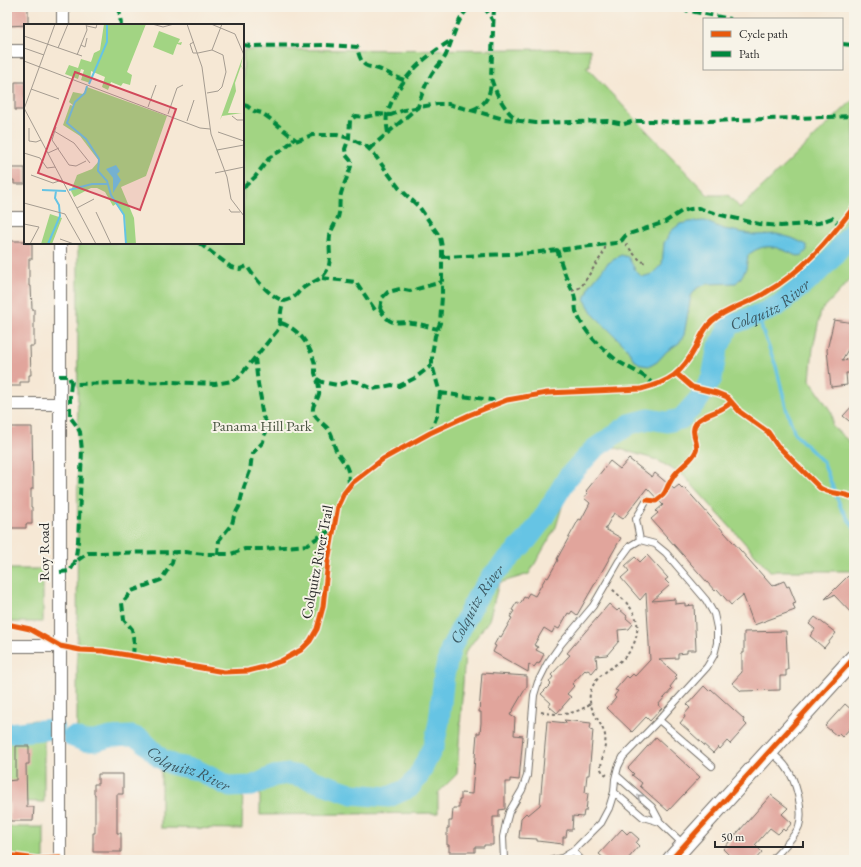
<svg xmlns="http://www.w3.org/2000/svg" width="861" height="867" font-family="'EB Garamond',serif">
  <rect width="100%" height="100%" fill="#f7f3e8"/>
  <filter id="ink" filterUnits="userSpaceOnUse"><feTurbulence type="fractalNoise" baseFrequency=".025" numOctaves="2"/><feDisplacementMap in="SourceGraphic" scale="8" xChannelSelector="R" yChannelSelector="G"/><feConvolveMatrix kernelMatrix="1 2 1 2 8 2 1 2 1" color-interpolation-filters="sRGB"/></filter>
  <filter id="wash" filterUnits="userSpaceOnUse"><feTurbulence type="fractalNoise" baseFrequency=".012" numOctaves="4" result="noise"/><feDisplacementMap in="SourceGraphic" scale="16" xChannelSelector="R" yChannelSelector="G"/><feGaussianBlur stdDeviation="0.9" result="paint"/><feColorMatrix in="noise" values="0 0 0 0 0 0 0 0 0 0 0 0 0 0 0 0 0 1.4 0 .05"/><feComposite in="paint" operator="in"/></filter>
  <g filter="url(#wash)">
    <rect width="100%" height="100%" fill="#f6e8d5"/>
    <path fill="#a2d483" stroke="#668057" d="M590,49V67H586L708,195H728L740,208L854,99V276L821,311L813,348L810,380L832,413V426L854,446V571H770L684,476L657,460L603,444L567,490L556,527L529,574L499,583L489,620L465,653L457,774L438,793V813L260,815V781L254,785H243L242,829L161,828V767C148,765 150,745 138,740C125,735 112,750 98,746C91,744 84,737 77,732L78,243H243V50Z
      M7,569H43V622H7Z
      M35,720L44,722V802L7,801V728L21,722Z
      M7,827H44V860H7Z"/>
    <path fill="#66c4e4" stroke="#487888" d="M704,221L724,229L755,235L777,234L792,238L807,245V250L803,255C797,257 794,255 788,252C772,245 762,244 748,255L746,269L740,279L736,283L706,284L697,288L691,296L684,335L679,343L667,351L657,362L650,366L642,365L634,360L627,348L593,314L585,300L590,285L607,264L621,255L628,257L636,271L642,277L652,274L662,264L664,243L671,231L680,224L690,222Z"/>
    <g fill="none" stroke-linecap="round" stroke-linejoin="round">
      <path stroke="#66c4e4" stroke-width="3.5" d="M758,314L763,332L776,366L787,411L795,434L823,462L841,508L854,528"/>
      <g stroke="#66c4e4" stroke-width="21">
        <path d="M7,733L54,729"/>
        <path id="s1" d="M73,737L84,741H95L111,737L132,736L142,740L160,758L173,765L197,770L230,787L252,786L274,776L289,774L303,777L353,794L389,797L409,788L418,777L434,745L439,722L444,675L451,648L476,599L491,577L526,541L540,523L568,477L594,449L630,424L649,419L667,422L681,419L699,399L712,378L717,350L730,325L765,312L779,305L813,277L830,260L854,230"/>
      </g>
    </g>
    <g id="blocks">
      <path fill="#e1a59c" d="M7,7H28V25L7,26Z
        M15,82H25V110H15Z
        M7,168H25V184H14V180H7Z
        M7,241H25V243H32V259H29V286H31L32,309H34V346H30L31,375H29V382H20V386H9V379H7Z
        M834,320L854,323V339L842,360L851,359L853,373H846L847,385L831,387L827,350Z
        M854,404V425L843,416Z
        M7,427H32L33,489H31V507H32V524H26V528H7Z
        M629,459L652,477L655,473L674,489L679,485L683,489L685,488L772,586L784,581L787,587L789,586L796,603L793,604L795,610L754,625L743,595L731,605L717,589L715,591L651,519L658,513L656,511L663,505L647,488L623,519L614,513L605,529L621,538L577,615L572,611L570,614L568,613L559,629L555,627L552,633L544,628L534,645L538,647L536,650L544,654L539,664L537,663L534,667L529,664L528,672L493,652L496,646L494,645L499,636L501,637L512,618L510,617L514,611L512,610L517,602L520,604L524,597L526,598L529,593L535,596L546,577L548,578L558,560L557,559L579,519L581,520L590,503L584,498L588,493L586,491L610,461L620,469Z
        M647,555L668,578L665,580L670,585L652,601L675,599V604L685,603V606L694,605L696,650H687V653L678,654V658L659,659L677,675L675,677L677,678L670,687L672,689L658,705L662,708L650,721L646,717L632,732L607,708L616,698L614,696L618,691L615,690L627,676L629,678L633,674L635,676L650,660L646,593L640,600L621,578L629,571L625,566L635,557L640,562Z
        M848,576L854,583V616L834,595L825,599Z
        M609,604L617,611L619,609L627,616L626,618L633,624L629,629L618,630L619,641L607,655L596,656L597,667L592,673L588,670L586,671L585,670L572,684L574,686L567,694L571,697L557,713L549,706L551,703L541,694L551,684L549,682L553,677L551,675L570,655L567,653Z
        M815,617L836,633L824,648L810,636L815,629L809,624Z
        M786,631L788,670H786V676H780V690L741,691L732,683L742,672V653H744V632Z
        M482,673L527,676V686L510,715L515,718L514,735L523,736L519,780L510,779V782H505V809L499,810V817H493V845H484V847H475V852H449V845H447V828H449V821H452L453,808H459V800H461V793L472,794L477,733H480L481,723V712H479Z
        M704,686L709,691L711,689L744,719L743,721L747,725L730,744L727,741L720,749L718,747L713,753L680,723L685,717L684,715L690,708L687,705Z
        M845,704L854,712V724L842,737L839,734L837,736L825,726Z
        M564,720L591,723L590,729L593,730L589,775H587L585,793H588L586,811H584L583,817L573,816L572,830H567L566,837H563V844L537,841V839L519,838L521,818L526,813L528,815L540,805L547,721L567,723Z
        M656,737L700,777L668,811L640,786L642,783L632,775L634,774L628,768Z
        M16,746H29V764H26L27,807H34L33,821H10L9,799H7V781L16,780Z
        M98,774H123V794H117V833H121V852H93V833H95V794H94V784H98Z
        M771,795L788,808L782,814L792,823L785,831L783,829L778,834L770,828L755,845L762,852L755,860H727L730,856L723,849Z
        M622,829L627,834L630,831L639,839L636,843L639,846L627,860H606L599,854Z"/>
    </g>
  </g>
  <g filter="url(#ink)">
    <use href="#blocks" fill-opacity="0" stroke="#726d66" stroke-width="1"/>
    <g fill="none" stroke-linecap="round" stroke-linejoin="round">
      <g stroke="#726d66" stroke-width="8">
        <path id="service" d="M640,540L636,519L647,500
          M659,720L712,766
          M771,752C776,757 782,761 786,767C796,780 804,810 799,826C795,837 780,851 772,860
          M616,775L652,807L660,822L684,845
          M614,792L643,817L660,822
          M573,851L581,860
          M504,860L503,837L506,823L509,812L522,790L527,776L534,695L538,682L547,664L561,644L593,606L619,561L630,546L640,540
          M553,860L562,858L573,851L601,823L609,808L614,792L615,779L618,767L623,757L659,720L707,667L714,655L717,643V628L714,614L706,600L666,553L655,544L640,540"/>
      </g>
      <g stroke="#726d66" stroke-width="14">
        <path id="minor" d="M63,25V7
          M7,51H25
          M7,218H25
          M7,404H59
          M7,646H60
          M60,860V243"/>
      </g>
      <g stroke="#726d66" stroke-width="19">
        <path id="secondary" d="M671,860L854,658"/>
      </g>
      <path stroke="#726d66" stroke-width="2" stroke-dasharray="3 3" stroke-linecap="butt" d="M622,239C629,247 635,258 645,263
        M572,291L581,287L604,252L606,244
        M541,712C559,716 576,715 591,703
        M607,775L603,773L601,769C601,758 607,746 605,735C601,720 585,707 591,690C600,665 632,667 637,632C640,613 625,601 612,589"/>
      <use href="#service" stroke="#fff" stroke-width="6"/>
      <use href="#minor" stroke="#fff" stroke-width="12"/>
      <use href="#secondary" stroke="#fff" stroke-width="17"/>
      <path stroke="#00873e" stroke-width="4" stroke-dasharray="8 4" stroke-linecap="butt" d="M119,7L121,25
        M483,7L487,11L494,23
        M494,7L491,78C495,92 505,112 518,120
        M669,7L731,19
        M842,44L854,45
        M243,45L251,46L325,45L357,47C358,52 360,60 364,64C366,67 372,67 375,68C386,71 394,77 404,80
        M243,105L247,106L254,111L262,113L269,118L296,140
        M472,110C486,105 490,96 491,82
        M388,133C387,127 386,120 387,114C398,80 422,58 452,40
        M369,149L418,107C421,96 425,85 431,75C435,68 442,63 446,55C452,42 458,14 471,7
        M243,188L255,177L270,157L282,150L290,143L312,135H337L349,138L366,146L374,154L399,188L420,208L440,237L442,247V297L440,323L435,336L432,355V365L440,393L437,416L430,433
        M199,243L231,267L240,269L247,266C255,279 269,296 284,301
        M557,249C561,264 566,278 573,292C576,298 575,305 576,311C583,331 598,345 614,358C627,369 644,372 654,386
        M442,257L532,253L616,243L621,241L626,235L665,222L682,211L691,209L698,208L717,214L759,224L781,226L819,223L832,218L840,225
        M322,278L356,282L375,310L380,309C392,329 395,320 412,323C421,324 429,327 438,329
        M380,309L382,298L388,292L400,289L410,291L442,282
        M281,323C299,329 310,345 315,364C315,367 315,370 315,373C317,380 320,386 319,394C318,400 312,404 313,411C315,420 324,423 329,430C334,436 332,443 336,450C339,457 346,463 348,471C350,476 347,479 350,486
        M59,376H69L71,383L76,384L172,382L215,384L232,381L238,378L277,331C282,321 279,311 284,301C298,298 296,292 306,286C314,281 321,280 326,272C333,261 328,249 330,236C331,228 338,221 339,213C340,209 339,204 340,198C342,187 348,177 351,166V161L346,155L345,149L349,138L350,120L356,116L365,117L378,114L391,115L404,110L437,104H448L504,119L536,123L608,121L624,124L635,121H653L672,122L709,121L854,116
        M317,379L322,382L337,385L352,381L358,382L373,389L392,385L399,386L415,378L432,365
        M71,383L70,393V417L77,426L80,432L82,450L78,542L75,562
        M440,393L492,400L496,405
        M218,555L219,540L232,524L234,516L239,507L244,487L250,471L252,454L263,442L264,436L266,432V422L263,417L261,406V399L258,384L255,358
        M60,572L70,571L75,562L88,553L184,552L205,554H231L245,549H263L307,545L323,534L333,530
        M133,656L134,643L132,629L124,620L122,603L132,591L161,580L172,563L174,553"/>
      <g stroke="#f7f3e8" stroke-width="8">
        <path id="cycleway" d="M677,374L692,387L717,393L727,397L740,412L768,432L777,445L820,488C831,495 843,492 854,498
          M647,500L656,501C658,499 661,497 663,495C666,492 667,487 669,484C672,478 677,471 682,467C687,462 693,458 696,451C700,442 688,433 697,422C706,412 722,413 731,402
          M7,624L30,629L60,646L80,650L103,651L133,656L224,672L248,671L264,667L281,661L301,650L310,641L317,629L323,607L328,561L338,506L344,493L352,483L383,459L430,433L469,415L507,400L547,393L641,389C670,382 682,373 696,347C700,338 704,328 712,321C727,308 748,304 765,293C802,272 829,240 854,207
          M7,855L37,859L60,858
          M671,860L854,658"/>
      </g>
      <use href="#cycleway" stroke="#e8590c" stroke-width="5"/>
    </g>
    <defs><path id="oneway-chevron" d="M-2-3.5L2.5 0L-2 3.5" fill="none" stroke-width="1.6" stroke-linecap="round" stroke-linejoin="round"/></defs>
    <use stroke="#a0a0a0" href="#oneway-chevron" transform="translate(640 797) rotate(-139)"/>
  </g>
  <g text-anchor="middle" stroke-width="4" stroke-linejoin="round" paint-order="stroke">
    <g font-size="15" fill="#495541" stroke="#f7f3e8">
      <text x="262" y="431">Panama Hill Park</text>
    </g>
    <g font-size="15" fill="#2b2b2b" stroke="#f7f3e8">
      <text transform="translate(44 552) rotate(-90)" y="5">Roy Road</text>
      <text transform="translate(317 562) rotate(-79)" y="5">Colquitz River Trail</text>
    </g>
    <g font-size="16" font-style="italic" fill="#3d5962" stroke="#f7f3e8">
      <text dy="6" stroke="none"><textPath href="#s1" startOffset="1004">Colquitz River</textPath></text>
      <text dy="6" stroke="none"><textPath href="#s1" startOffset="559">Colquitz River</textPath></text>
      <text dy="6" stroke="none"><textPath href="#s1" startOffset="127">Colquitz River</textPath></text>
    </g>
  </g>
  <g transform="translate(24 24)">
    <rect width="220" height="220" fill="#f6e8d5"/>
    <path d="M80,0H122L103,48L108,51L106,61L99,59L97,62L87,58L84,66L78,63L81,53L67,47L66,59L57,56L60,46L57,45L54,55L41,50L45,41L54,44L57,35L67,38L70,29L76,26ZM135,7L156,15L154,19L158,18L157,21L153,20L149,31L129,23ZM219,32L217,41L220,47L217,42L211,59L212,67L204,89H218L198,92L196,96ZM63,63L143,92L122,152L97,163L110,194L112,220H100L102,218L101,192L92,180L89,182L81,168L73,164H67L50,173L47,167L53,151L68,145L75,137L56,112L39,101L46,81L50,82L45,78L49,68L59,70ZM26,190L38,194L28,220H17Z" fill="#a2d483"/>
    <path d="M92,141L96,147L93,150L97,156L89,169V154L82,145Z" fill="#66c4e4"/>
    <path fill="none" stroke="#66c4e4" stroke-width="2" d="M65,60L83,18V0M63,62L61,69L51,78L43,99L62,115L75,135L74,147L83,157L87,171L100,191L102,220M18,166L42,167M45,166L68,160H83M24,220L36,192L35,181L31,174L32,167"/>
    <path fill="none" stroke="#a59c91" stroke-width="1" d="M128,0L139,3L150,0M163,0L178,43L187,110L203,153L207,175L220,192M187,0L211,10M63,2L72,4L73,0M211,10L220,31M0,12L58,32M170,18L166,20L169,29H174M57,21L61,23L63,14M0,24L20,31M34,24L44,0M174,29L188,26L198,0M53,31L63,6L62,0M0,37L176,104L186,105M7,65L35,75M183,69L194,67L198,63L202,48L199,31L188,26M124,83L132,61M0,84L72,220M0,85L31,0M144,90L153,64L159,61M208,92L213,96H220M163,97L170,76M32,103L28,116L45,141L52,142L62,137M5,104V117L12,118L17,116M30,107L50,119L66,139M194,108L220,117M193,126L220,121M0,129L16,134L23,144L31,143M24,129L35,124M191,149L220,143M7,151L29,159L38,156M0,179L41,190L58,220M53,184L70,175M205,185L207,188H216M72,188L87,220M0,200L15,203L6,220M36,215L50,220"/>
    <path fill="#d1495b" fill-opacity="0.15" stroke="#d1495b" stroke-width="2" d="M51,48L152,85L116,186L14,149Z"/>
    <rect width="220" height="220" fill="none" stroke="#2b2b2b" stroke-width="2"/>
  </g>
  <rect width="861" height="867" fill="none" stroke="#f7f3e8" stroke-width="24"/>
  <rect x="703" y="18" width="140" height="52" fill="#f7f3e8" stroke="#a5a39c"/>
  <rect x="711" y="31" width="20" height="6" fill="#e8590c" stroke="#a5a39c"/>
  <text x="739" y="38" font-size="12" fill="#2b2b2b">Cycle path</text>
  <rect x="711" y="51" width="20" height="6" fill="#00873e" stroke="#a5a39c"/>
  <text x="739" y="58" font-size="12" fill="#2b2b2b">Path</text>
  <path d="M715 841v6h88v-6" fill="none" stroke="#2b2b2b" stroke-width="2"/>
  <text x="721" y="841" font-size="12" fill="#2b2b2b" stroke="#f7f3e8" stroke-width="3" paint-order="stroke">50 m</text>
</svg>
